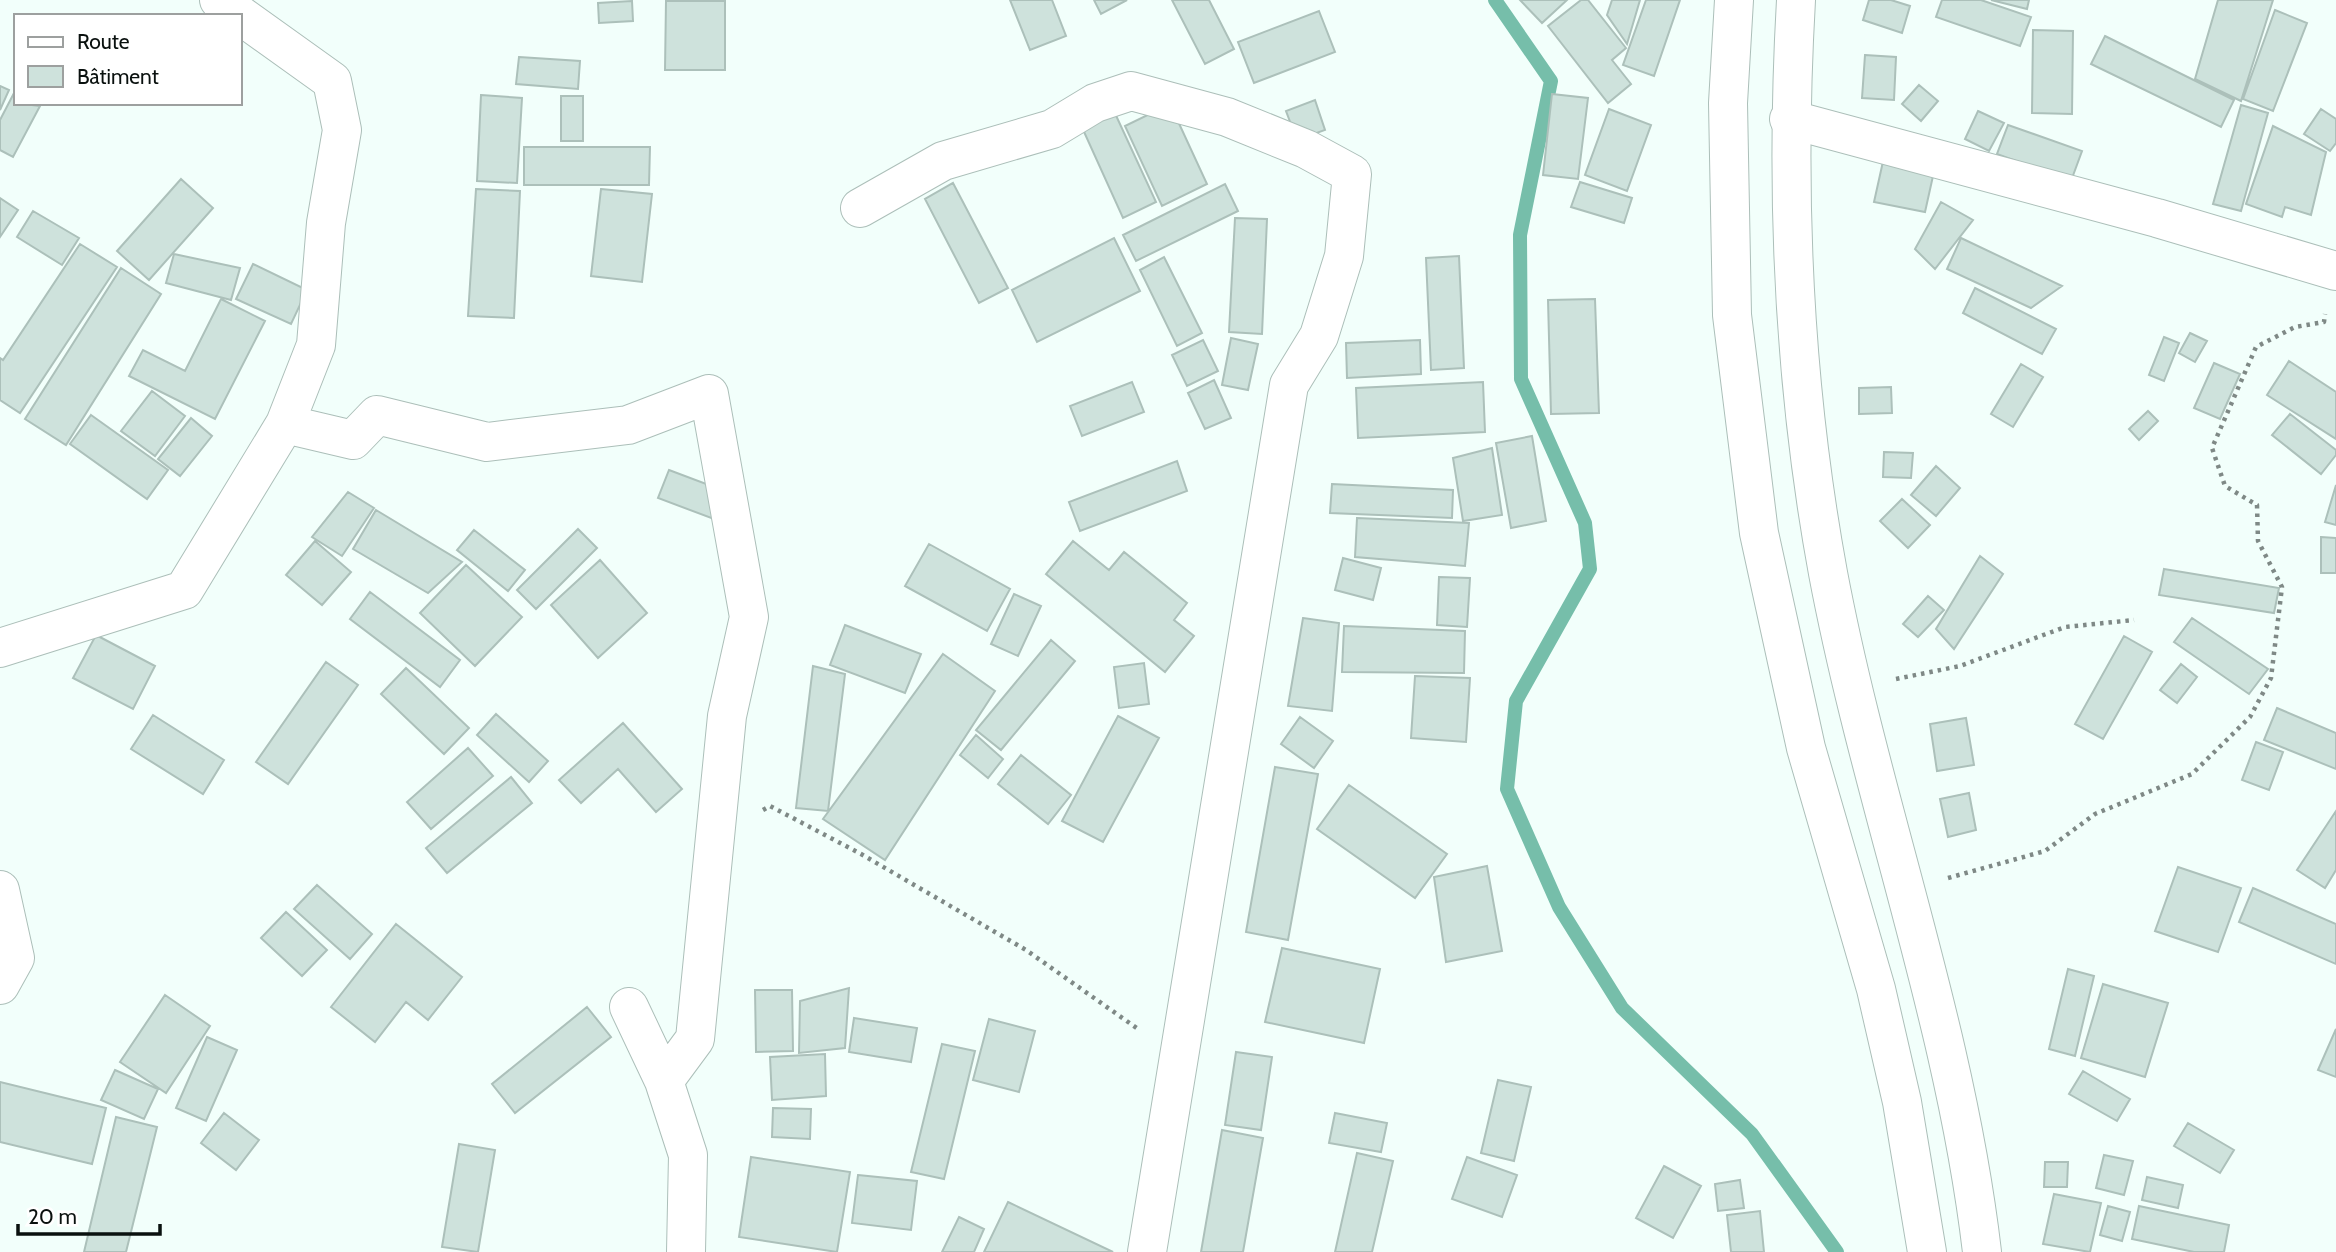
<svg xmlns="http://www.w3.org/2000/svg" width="2336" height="1252" font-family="Cabin,sans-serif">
  <rect width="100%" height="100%" fill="#f2fffb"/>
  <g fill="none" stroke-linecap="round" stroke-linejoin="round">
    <path stroke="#76beaa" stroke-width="14" d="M1495,0L1551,81L1520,235L1521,379L1585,523L1590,569L1516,701L1507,789L1559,907L1622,1008L1752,1134L1837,1252"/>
  </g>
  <path fill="#cee2dc" stroke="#acc0ba" stroke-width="2" d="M1010,0H1052L1066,36L1030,50Z
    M1094,0H1127L1101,14Z
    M1172,0H1209L1234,49L1205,64Z
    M1520,0H1567L1542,23Z
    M1581,0H1588L1626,48L1612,60L1631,84L1608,103L1548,26Z
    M1612,0H1640L1627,44L1607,15Z
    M1646,0H1680L1654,76L1623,65Z
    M1869,0H1891L1910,6L1902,33L1863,20Z
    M1942,0H1981L2031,17L2020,46L1936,17Z
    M1991,0H2029L2027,9Z
    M2218,0H2273L2241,101L2195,79Z
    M632,1L633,21L599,23L598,3Z
    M666,1H725V70H665Z
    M2275,10L2307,23L2273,111L2243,99Z
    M1319,11L1335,52L1254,83L1238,42Z
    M2033,30L2073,31L2072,114L2032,113Z
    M2105,36L2234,100L2221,127L2091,64Z
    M1865,55L1896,57L1894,100L1862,98Z
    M519,57L580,61L578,89L516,84Z
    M1919,85L1938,101L1921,121L1902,104Z
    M0,86L9,90L0,110Z
    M14,93L16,103L40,106L13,157L0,150V120Z
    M1552,94L1588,98L1578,179L1543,175Z
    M481,95L522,98L517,183L477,181Z
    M561,96H583V141H561Z
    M1315,100L1325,130L1297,140L1286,111Z
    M1170,104L1207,184L1162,206L1125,126Z
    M2241,105L2268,113L2241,211L2213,204Z
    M1113,109L1156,202L1123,218L1080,123Z
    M1609,109L1651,125L1627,191L1585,175Z
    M2321,109L2336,119V143L2330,151L2304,134Z
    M1978,111L2004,123L1989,151L1965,139Z
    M2008,125L2082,151L2071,181L1997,154Z
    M2273,126L2326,152L2311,215L2285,207L2282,217L2246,204Z
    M524,147H650L649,185H524Z
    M1884,157L1935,167L1925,212L1874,202Z
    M181,179L213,208L149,280L117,251Z
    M1580,182L1632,198L1624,223L1571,207Z
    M953,183L1008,288L979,303L925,199Z
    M1225,184L1238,211L1136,261L1123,235Z
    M476,189L520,191L514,318L468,316Z
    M601,189L652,194L642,282L591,276Z
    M0,198L18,210L0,237Z
    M1941,202L1973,220L1935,269L1915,249Z
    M33,211L79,238L62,265L17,237Z
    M1235,218L1267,219L1262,334L1229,332Z
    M1114,238L1140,291L1037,342L1012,290Z
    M1961,238L2062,286L2031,308L1947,269Z
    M80,244L117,267L20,413L0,400V358L3,360Z
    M174,254L240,268L231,300L166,283Z
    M1459,256L1464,368L1431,370L1426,258Z
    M1164,257L1202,333L1177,346L1140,270Z
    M253,264L307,290L291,324L236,299Z
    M121,268L161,294L66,445L25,419Z
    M1975,288L2056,329L2042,354L1963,313Z
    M221,299L265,321L215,419L129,376L143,350L185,371Z
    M1595,299L1599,413L1551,414L1548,300Z
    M2190,333L2207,341L2195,362L2179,353Z
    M2164,337L2179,343L2164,381L2149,375Z
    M1231,338L1258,344L1248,390L1222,385Z
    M1203,340L1218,371L1187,386L1172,355Z
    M1420,340L1421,374L1347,378L1346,343Z
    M2289,361L2336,392V439L2267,395Z
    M2214,363L2240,374L2220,419L2194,408Z
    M2021,364L2043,377L2013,427L1991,414Z
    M1214,380L1231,418L1205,429L1188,393Z
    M1132,382L1144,412L1082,436L1070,406Z
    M1483,382L1485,432L1358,438L1356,388Z
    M1891,387L1892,413L1859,414V388Z
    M152,391L185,416L155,456L121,431Z
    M2148,411L2158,421L2139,440L2129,429Z
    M2290,414L2336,450V455L2321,474L2272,435Z
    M91,415L168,470L147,499L70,444Z
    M191,418L212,436L180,476L158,459Z
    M1532,436L1546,521L1511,528L1496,443Z
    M1492,448L1502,515L1463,521L1453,458Z
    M1884,452L1913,453L1911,478L1883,477Z
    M1177,461L1187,491L1080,531L1069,502Z
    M1936,466L1960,488L1936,516L1911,495Z
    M669,470L725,491L714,519L658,498Z
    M1332,484L1453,490L1452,518L1330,513Z
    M2336,485V525L2325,522Z
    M348,492L374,508L342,556L312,537Z
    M1902,499L1930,525L1908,548L1880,521Z
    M376,510L462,562L428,593L353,549Z
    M1357,518L1469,523L1465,566L1355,557Z
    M578,529L597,548L536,609L517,590Z
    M474,530L525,570L508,591L457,550Z
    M2321,537L2336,538V573H2321Z
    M315,541L351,572L322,605L286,575Z
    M1073,541L1109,570L1124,552L1187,603L1174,620L1194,636L1165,672L1046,574Z
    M929,544L1010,589L987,631L905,586Z
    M1980,556L2003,574L1954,649L1936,629Z
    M1343,558L1381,568L1373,600L1335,590Z
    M600,560L647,613L598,658L551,605Z
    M466,565L522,617L475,666L420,613Z
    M2164,569L2279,588L2274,613L2159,595Z
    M1439,577L1470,578L1467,627L1437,625Z
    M370,592L460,660L440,687L350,619Z
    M1014,594L1041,606L1018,656L991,644Z
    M1928,596L1944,610L1918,637L1903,624Z
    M1303,618L1339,623L1332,711L1288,706Z
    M2192,618L2268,669L2249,694L2174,642Z
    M845,625L921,654L905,693L830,665Z
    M1344,626L1465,631L1464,673L1342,672Z
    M96,635L155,666L133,709L73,678Z
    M2124,636L2152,652L2103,739L2075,724Z
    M1051,640L1075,661L1001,750L976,730Z
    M943,654L995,691L885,860L823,819Z
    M326,662L358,685L288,784L256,762Z
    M1144,663L1149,704L1119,708L1114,667Z
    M2181,664L2197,677L2177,703L2160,690Z
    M813,666L845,674L828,811L796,808Z
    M406,668L469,728L444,754L381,694Z
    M1415,676L1470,678L1466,742L1411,738Z
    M2277,708L2336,733V769L2264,740Z
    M496,714L548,761L529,782L477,735Z
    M153,715L224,760L203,794L131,749Z
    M1118,716L1159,738L1103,842L1062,821Z
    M1300,717L1333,741L1314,768L1281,744Z
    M1966,718L1974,765L1937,771L1930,724Z
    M623,723L682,789L656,812L618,769L581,803L559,780Z
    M976,735L1003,759L988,778L960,755Z
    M2256,742L2283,752L2269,790L2242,780Z
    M468,748L493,776L431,829L407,802Z
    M1021,755L1071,795L1048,824L998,784Z
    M1275,767L1318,774L1288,940L1246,932Z
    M511,777L532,803L447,873L426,848Z
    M1349,785L1447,854L1415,898L1317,829Z
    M1969,793L1976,830L1948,837L1940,799Z
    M2336,811V870L2325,888L2297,870Z
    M1487,866L1502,951L1446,962L1434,877Z
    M2178,867L2241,888L2218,952L2155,931Z
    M317,885L372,934L350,959L294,909Z
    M2253,888L2336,924V964L2239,922Z
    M286,912L327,950L302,976L261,938Z
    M396,924L462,977L428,1020L406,1002L375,1042L331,1007Z
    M1282,948L1380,969L1364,1043L1265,1022Z
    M2068,969L2094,976L2075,1056L2049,1049Z
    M2103,984L2168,1003L2145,1077L2081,1058Z
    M849,988L845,1048L799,1053L800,1001Z
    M755,990H792L793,1051L756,1052Z
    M165,995L210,1026L166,1093L120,1062Z
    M587,1007L611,1037L515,1113L492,1084Z
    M854,1018L917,1028L911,1062L849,1052Z
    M989,1019L1035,1031L1019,1092L973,1080Z
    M2336,1029V1077L2318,1070Z
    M207,1037L237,1050L206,1121L176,1108Z
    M942,1044L975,1051L944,1179L911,1172Z
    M1236,1052L1272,1057L1261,1130L1225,1125Z
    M825,1054L826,1096L772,1100L770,1057Z
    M115,1070L158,1089L144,1119L101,1100Z
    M2083,1071L2130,1099L2117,1121L2069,1094Z
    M1498,1080L1531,1087L1514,1161L1481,1153Z
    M0,1082L106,1108L92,1164L0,1142Z
    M773,1108L811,1109L810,1139L772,1137Z
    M224,1113L259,1140L236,1170L201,1143Z
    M1335,1113L1387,1123L1381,1152L1329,1143Z
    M116,1117L157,1127L126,1252H84Z
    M2188,1123L2234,1150L2220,1173L2174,1146Z
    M1222,1130L1263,1138L1243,1252H1201Z
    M459,1144L495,1150L478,1252L442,1247Z
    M1357,1153L1393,1161L1372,1252H1335Z
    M2104,1155L2133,1161L2124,1195L2096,1188Z
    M751,1157L850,1172L837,1252L739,1237Z
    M1467,1157L1517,1175L1502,1217L1452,1199Z
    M2045,1162H2068L2067,1187H2044Z
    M1664,1166L1701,1186L1673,1238L1636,1218Z
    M858,1175L917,1181L911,1230L852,1223Z
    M2147,1177L2183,1185L2178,1208L2142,1200Z
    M1740,1180L1744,1208L1718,1211L1715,1184Z
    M2054,1194L2101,1203L2090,1252L2043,1244Z
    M1008,1202L1113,1252H984Z
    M2108,1206L2130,1212L2122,1241L2100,1235Z
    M2139,1206L2229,1225L2224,1252H2194L2132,1239Z
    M1760,1211L1764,1252H1731L1727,1215Z
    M959,1217L984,1229L974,1252H942Z"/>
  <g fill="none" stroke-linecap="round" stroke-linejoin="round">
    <g stroke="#acbfb9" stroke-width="40">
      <path id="minor" d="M1789,119L2157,218L2336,271
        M860,208L943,161L1052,129L1095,103L1131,91L1227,117L1306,149L1352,174L1344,256L1319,336L1289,385L1147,1252
        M285,424L353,440L377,415L487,442L628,425L709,394L749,617L727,716L695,1039L664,1081
        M0,648L184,590L285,424L316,345L326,223L342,130L332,81L219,0
        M0,890L15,958L0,985
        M629,1007L664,1081L688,1155L686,1252"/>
    </g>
    <g stroke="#acbfb9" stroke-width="40">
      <path id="primary" d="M1734,0L1728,103L1732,315L1759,533L1806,748L1876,989L1902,1102L1927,1252
        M1796,0C1785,192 1793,383 1828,573C1871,801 1955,1020 1982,1252"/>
    </g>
    <path stroke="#7f8986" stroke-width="4.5" stroke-dasharray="3.5 5" stroke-linecap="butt" d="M1896,679L1960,666L2065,627L2134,620
      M763,810L770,806L861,854L1026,950L1138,1029
      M1948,878L2045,851L2095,814L2192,774L2250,717L2271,678L2282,587L2258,541L2257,505L2225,486L2212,448L2256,347L2295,327L2324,322L2325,314"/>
    <use href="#minor" stroke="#fff" stroke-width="38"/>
    <use href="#primary" stroke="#fff" stroke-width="38"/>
  </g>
  <rect x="14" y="14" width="228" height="91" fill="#ffffff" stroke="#9da09f" stroke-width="2"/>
  <rect x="28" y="37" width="35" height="10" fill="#ffffff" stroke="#9da09f" stroke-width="2"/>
  <text x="77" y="49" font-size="21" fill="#0a110f">Route</text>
  <rect x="28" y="66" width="35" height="21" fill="#cee2dc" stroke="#9da09f" stroke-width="2"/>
  <text x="77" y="84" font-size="21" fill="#0a110f">Bâtiment</text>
  <path d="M18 1224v10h142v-10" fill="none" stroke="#0a110f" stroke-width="3.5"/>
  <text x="28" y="1224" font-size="21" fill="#0a110f" stroke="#ffffff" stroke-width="5" paint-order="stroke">20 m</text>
</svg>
